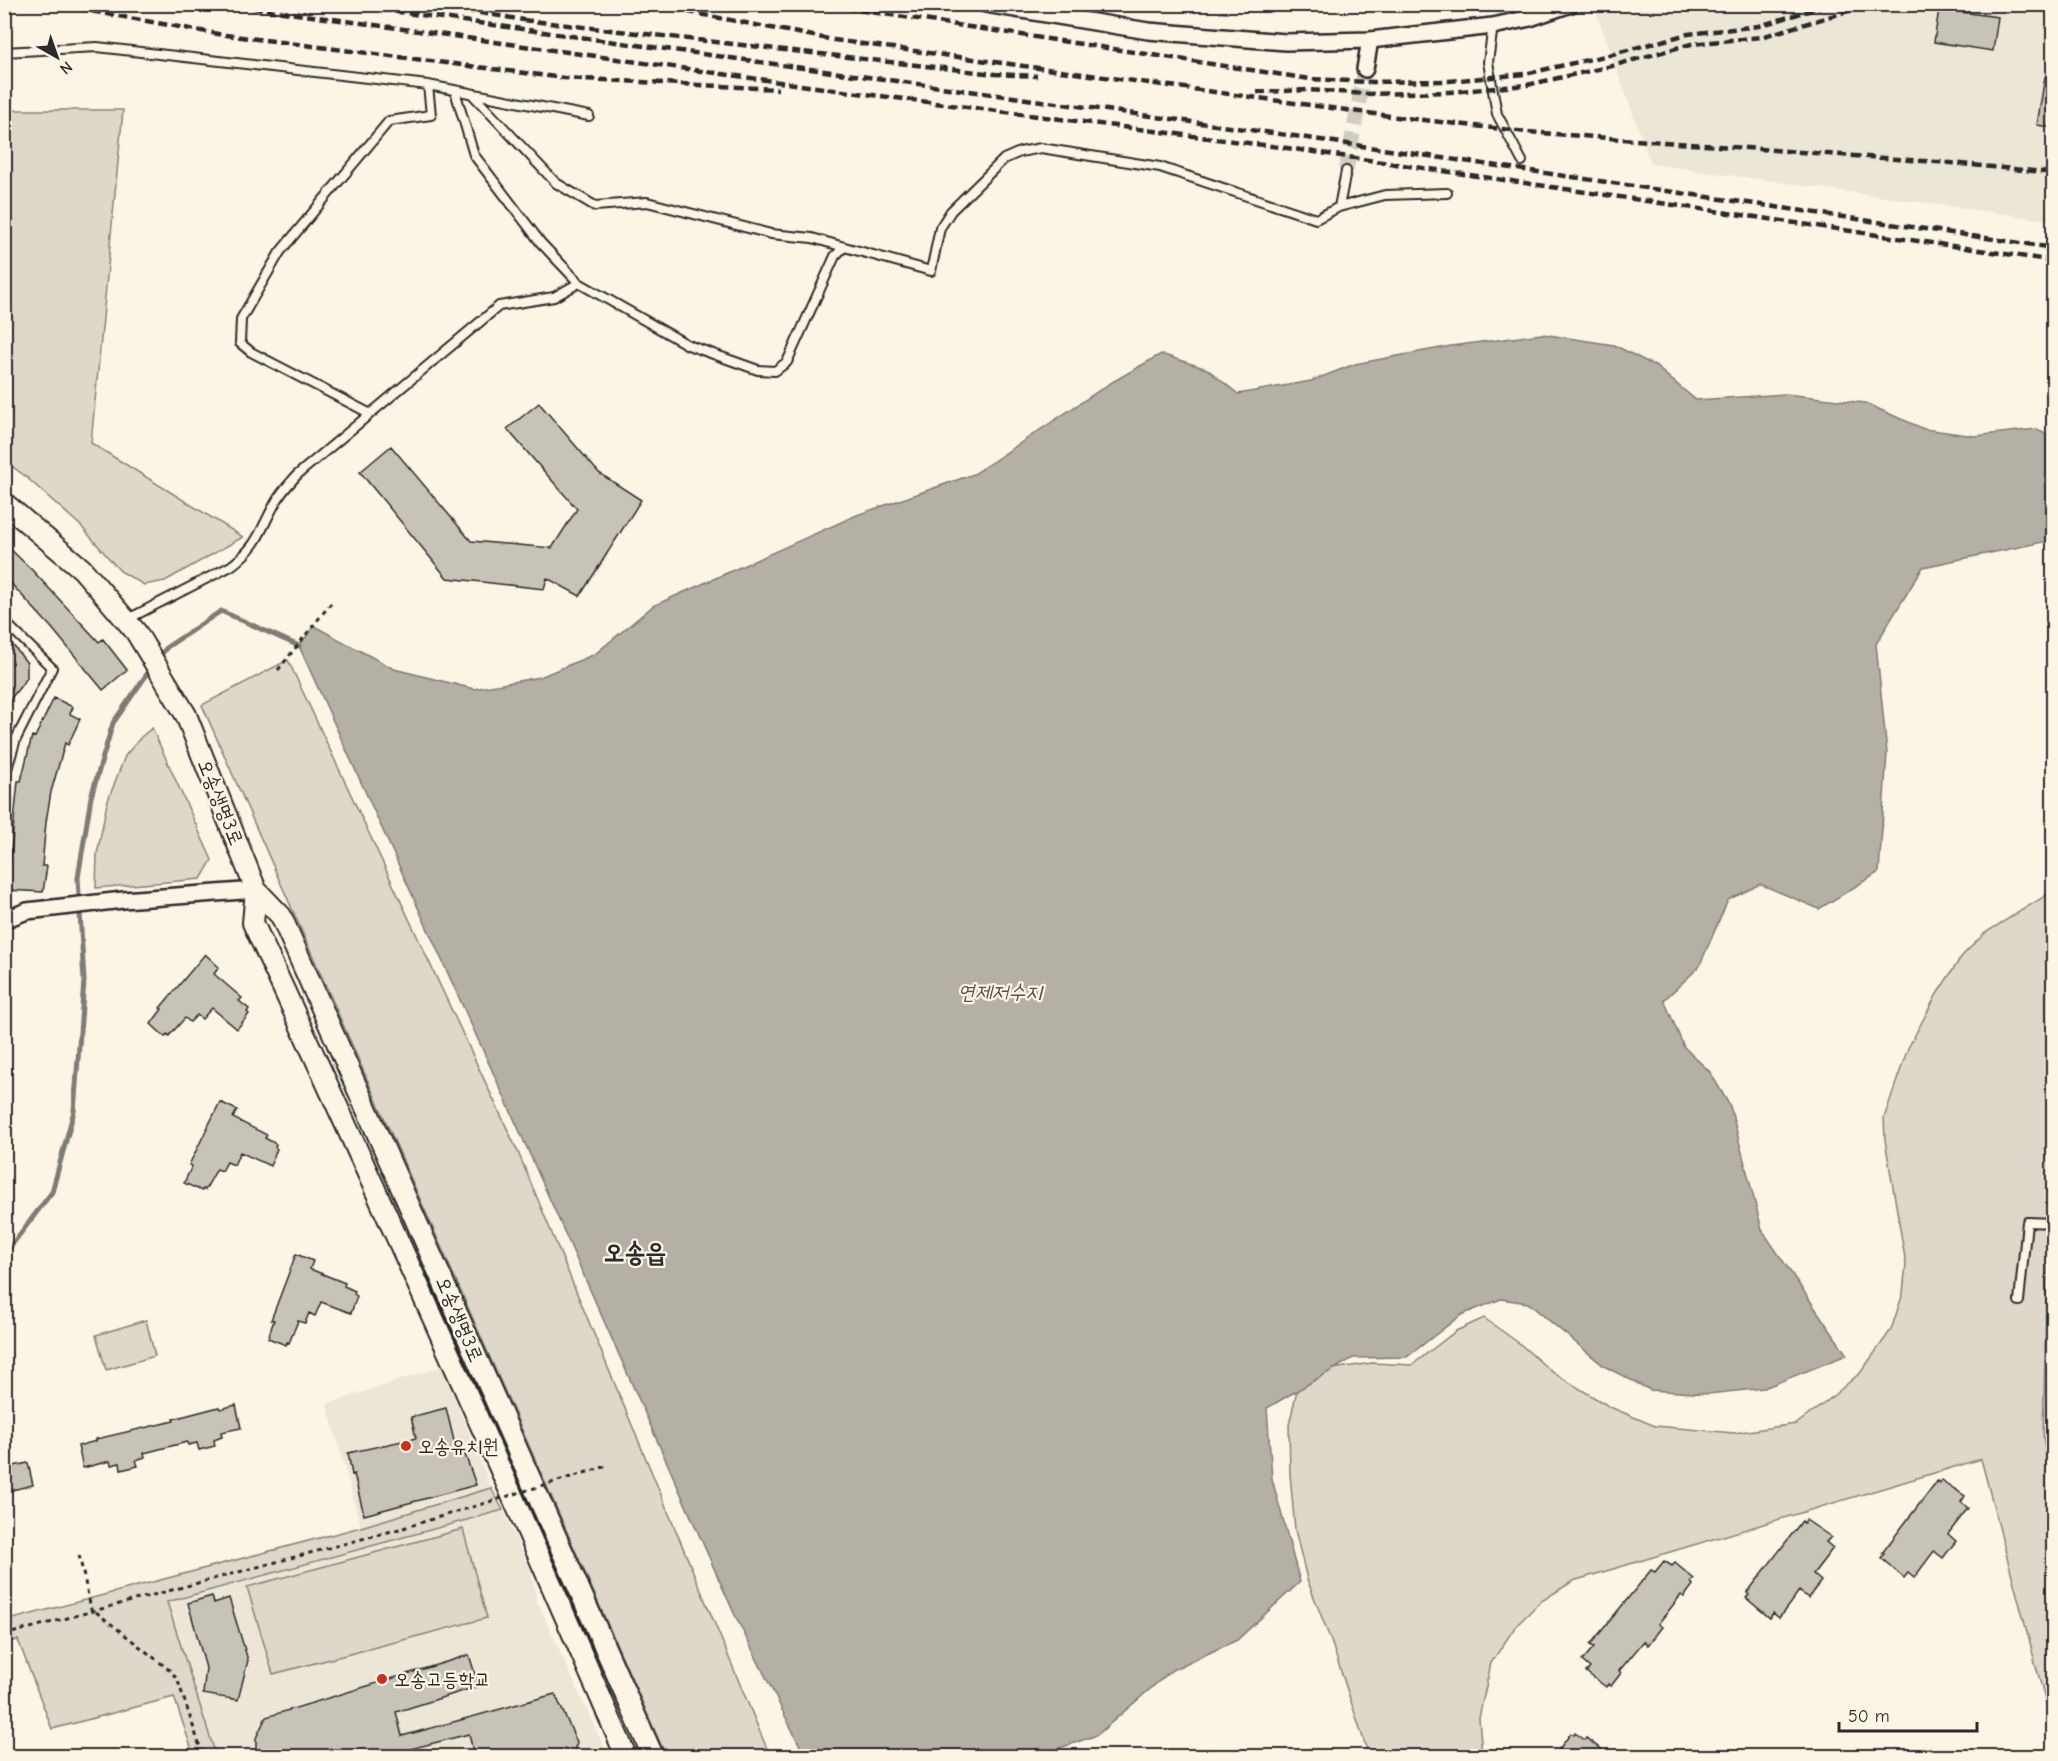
<svg xmlns="http://www.w3.org/2000/svg" width="2058" height="1761" font-family="'Comic Neue','Poor Story',sans-serif">
  <rect width="100%" height="100%" fill="#fcf5e5"/>
  <filter id="ink" filterUnits="userSpaceOnUse"><feTurbulence type="fractalNoise" baseFrequency=".0167" numOctaves="2"/><feDisplacementMap in="SourceGraphic" scale="12" xChannelSelector="R" yChannelSelector="G"/><feConvolveMatrix kernelMatrix="1 2 1 2 8 2 1 2 1" color-interpolation-filters="sRGB"/></filter>
  <g filter="url(#ink)">
    <path fill="#ece6d7" d="M1612,4L2053,5V221L1651,164L1596,12Z
      M442,1366L491,1488L361,1527L327,1404Z
      M503,1510L531,1571L537,1601L608,1756H216L167,1602Z"/>
    <path fill="#ded8ca" stroke="#84827a" stroke-width="1.5" d="M4,110H123L91,443L243,537L165,581L144,585L120,571L81,526L25,476L5,461Z
      M288,660L518,1152L770,1756H666L202,705Z
      M152,728L212,860L201,879L96,888L97,854L107,803L125,756L141,737Z
      M2053,891L2054,1184L2047,1276L2043,1436L2054,1506L2053,1730L1981,1459L1573,1581L1540,1602L1515,1627L1491,1663L1479,1718L1482,1756H1369L1331,1641L1307,1579L1295,1530L1290,1474L1289,1425L1297,1390L1332,1369L1372,1363L1412,1365L1456,1331L1484,1318L1520,1344L1552,1372L1610,1407L1655,1426L1734,1433L1796,1424L1826,1402L1861,1372L1891,1330L1903,1293L1906,1264L1885,1140L1884,1118L1908,1048L1937,994L1962,956L1985,933Z
      M146,1320L155,1356L106,1370L96,1335Z
      M491,1488L503,1510L167,1602L216,1756H194L174,1697L52,1729L18,1640L5,1643V1621L361,1527Z
      M463,1529L487,1618L273,1674L247,1587Z"/>
    <path fill="#b4b0a5" stroke="#7d7b74" stroke-width="1.5" d="M1542,334L1614,345L1655,366L1696,400L1786,394L1865,403L1924,429L1975,436L2036,429L2053,438V540L1923,567L1876,644L1887,753L1879,872L1819,909L1760,884L1728,900L1699,967L1664,1000L1684,1047L1710,1072L1730,1106L1762,1230L1847,1355L1764,1388L1708,1394L1650,1390L1604,1366L1528,1303L1501,1299L1461,1315L1407,1357L1353,1358L1267,1408L1272,1479L1300,1582L1237,1640L1172,1670L1097,1735L1037,1756H805L733,1611L511,1112L299,646L314,626L394,669L474,689L540,677L595,654L653,606L857,515L974,474L1109,384L1161,354L1207,369L1238,394L1311,381L1355,364L1451,346Z"/>
    <g fill="none" stroke-linecap="round" stroke-linejoin="round">
      <path stroke="#7d7b74" stroke-width="5" d="M158,659L167,647L221,611L299,646
        M4,1255L52,1192L74,1111L84,981L78,878L91,797L113,723L152,667"/>
    </g>
    <path fill="#c8c3b7" stroke="#2b2b2b" stroke-width="1.5" d="M1939,9L1998,17L1993,51L1934,42Z
      M2045,77H2054V128L2037,125Z
      M539,403L599,473L641,500L580,596L547,578L544,589L447,578L360,472L391,446L471,541L552,548L577,509L507,429Z
      M4,543L31,569L99,642L103,639L127,670L103,690L51,627L4,576Z
      M12,644L27,663V678L4,707V656Z
      M54,698L73,707L70,714L80,719L68,745L65,743L51,792L46,822L42,866H47L43,892L7,890L18,781H21L32,736L35,737Z
      M205,954L219,967L214,974L242,998L239,1001L249,1009L247,1012L249,1014L237,1029L212,1008L202,1019L197,1015L190,1022L185,1018L169,1036L167,1034L165,1037L151,1024L162,1009L160,1008Z
      M220,1102L237,1110L233,1118L267,1135L265,1138L276,1144L275,1147L277,1149L270,1166L240,1152L234,1165L227,1162L222,1171L217,1169L205,1190L203,1189L202,1191L184,1183L192,1166L189,1165Z
      M296,1254L313,1261L310,1269L345,1283L344,1286L355,1291L354,1294L357,1296L351,1313L321,1302L315,1316L309,1313L305,1323L298,1321L289,1343L287,1342L286,1345L268,1338L274,1320H271Z
      M236,1405L241,1428L221,1432L222,1437L214,1440L215,1446L199,1450L197,1443L188,1445L187,1442L144,1453L145,1457L136,1460L138,1466L121,1470L120,1463L111,1465L110,1461L83,1468L78,1446L96,1441V1439L174,1421L173,1419L219,1407L220,1409Z
      M446,1408L455,1445L461,1443L476,1485L364,1515L354,1474L352,1475L348,1453L416,1438L411,1417Z
      M28,1463L33,1485L4,1492V1468Z
      M1941,1480L1965,1496L1961,1502L1968,1508L1948,1534L1956,1541L1943,1558L1934,1551L1914,1578L1908,1573L1904,1578L1881,1558L1884,1554L1882,1553L1937,1481L1939,1483Z
      M1806,1520L1831,1537L1826,1542L1833,1548L1813,1574L1821,1581L1808,1598L1799,1591L1779,1618L1773,1613L1770,1618L1746,1598L1749,1595L1747,1593L1802,1521L1804,1523Z
      M1664,1561L1672,1566L1675,1563L1694,1579L1691,1582L1693,1585L1684,1597L1681,1595L1658,1624L1662,1627L1648,1645L1644,1641L1619,1671L1621,1673L1611,1686L1608,1684L1606,1687L1586,1672L1590,1668L1582,1661L1594,1647L1590,1645L1651,1570L1655,1572Z
      M212,1596L214,1603L229,1598L248,1660L238,1700L203,1694L206,1668L188,1603Z
      M469,1655L479,1686L396,1712L402,1736L555,1694L577,1742L574,1751L557,1756H474L469,1734L410,1749V1756H256V1738L266,1717Z
      M1571,1733L1574,1735L1575,1733L1585,1740L1586,1738L1610,1756H1554Z"/>
    <g fill="none" stroke-linecap="round" stroke-linejoin="round">
      <path stroke="#d2cdc0" stroke-width="15" stroke-dasharray="15 8" stroke-linecap="butt" d="M1346,171L1365,69"/>
      <g stroke="#2b2b2b" stroke-width="12">
        <path id="service" d="M1493,26L1488,62L1497,114L1522,161
          M4,52L97,47L428,85L589,116
          M455,91L474,155L541,243L579,283L688,345L758,370L775,371L787,362L835,256L844,247
          M473,95L556,183L595,206L647,202L771,234L812,238L931,271L940,228L951,211L1004,159L1020,152L1041,148L1160,167L1316,219L1339,207L1346,171
          M1339,207L1385,195L1447,193
          M369,413L251,352L240,343L241,319L280,252L389,121L431,115L428,85
          M128,619L231,566C262,543 260,527 279,497C284,489 291,482 297,475L499,306L554,297L579,283
          M4,621L52,668L16,739L4,779
          M2019,1301L2027,1222L2054,1223"/>
      </g>
      <g stroke="#2b2b2b" stroke-width="20">
        <path id="minor" d="M985,4L1148,31L1286,42L1370,40L1493,26L1530,18L1571,4
          M1365,69L1370,40
          M4,920L27,911L123,900L256,890"/>
      </g>
      <g stroke="#2b2b2b" stroke-width="24">
        <path id="tertiary" d="M4,503L82,569L136,632L186,715L256,890L281,916L653,1756
          M256,890L253,923C381,1199 505,1477 626,1756"/>
      </g>
      <path stroke="#2b2b2b" stroke-width="3" stroke-dasharray="4.5 4.5" stroke-linecap="butt" d="M278,670L332,602
        M79,1555L92,1613
        M96,1612L172,1672L178,1681L203,1756
        M4,1635L403,1528"/>
      <use href="#service" stroke="#fcf5e5" stroke-width="8"/>
      <use href="#minor" stroke="#fcf5e5" stroke-width="15"/>
      <use href="#tertiary" stroke="#fcf5e5" stroke-width="20"/>
      <path stroke="#2b2b2b" stroke-width="4.5" stroke-dasharray="9 4.5" stroke-linecap="butt" d="M52,4L218,34L564,78L778,89
        M226,4L865,94L1287,148L2054,261
        M341,4L1287,135L2054,248
        M426,4L530,21
        M647,4L834,40L1397,117L1527,132L1951,163L2054,173
        M819,4L1310,79L1367,82L1449,81L1525,74L1609,55L1688,34L1759,26L1831,4
        M523,20L995,74L1037,76
        M1257,92L1309,90L1367,94L1450,92L1527,85L1612,66L1691,44L1761,37L1872,4"/>
      <path stroke="#2b2b2b" stroke-width="3" stroke-dasharray="4.5 4.5" stroke-linecap="butt" d="M403,1528L607,1466"/>
    </g>
  </g>
  <g fill="#c8321e" stroke="#fcf5e5" stroke-width="2">
    <circle cx="406" cy="1446" r="6"/>
    <circle cx="382" cy="1679" r="6"/>
  </g>
  <g text-anchor="middle" stroke-width="4.5" stroke-linejoin="round" paint-order="stroke">
    <g font-size="20" fill="#2b2b2b" stroke="#fcf5e5">
      <text transform="translate(221 802) rotate(68)" y="7">오송생명3로</text>
      <text transform="translate(460 1319) rotate(67)" y="7">오송생명3로</text>
    </g>
    <g font-size="20" fill="#2b2b2b" stroke="#fcf5e5" text-anchor="start">
      <text x="418" y="1453">오송유치원</text>
      <text x="394" y="1686">오송고등학교</text>
    </g>
    <g font-size="21" font-style="italic" fill="#545350" stroke="#fcf5e5">
      <text x="1000" y="999">연제저수지</text>
    </g>
    <g font-size="26" font-weight="bold" fill="#2b2b2b" stroke="#fcf5e5">
      <text x="635" y="1261">오송읍</text>
    </g>
  </g>
  <rect width="2058" height="1761" fill="none" stroke="#fcf5e5" stroke-width="24"/>
  <rect x="12" y="12" width="2034" height="1737" fill="none" stroke="#2b2b2b" stroke-width="2" filter="url(#ink)"/>
  <g transform="translate(57 57) rotate(140)" stroke="#fcf5e5" stroke-width="4.5" paint-order="stroke">
  <path d="M0-4.5L10 22L0 15L-10 22Z" fill="#2b2b2b"/>
  <text y="-9" font-size="16" font-weight="bold" text-anchor="middle" fill="#2b2b2b">N</text>
  </g>
  <path d="M1839 1722v9h138v-9" fill="none" stroke="#2b2b2b" stroke-width="3"/>
  <text x="1848" y="1722" font-size="18" fill="#2b2b2b" stroke="#fcf5e5" stroke-width="4.5" paint-order="stroke">50 m</text>
</svg>
